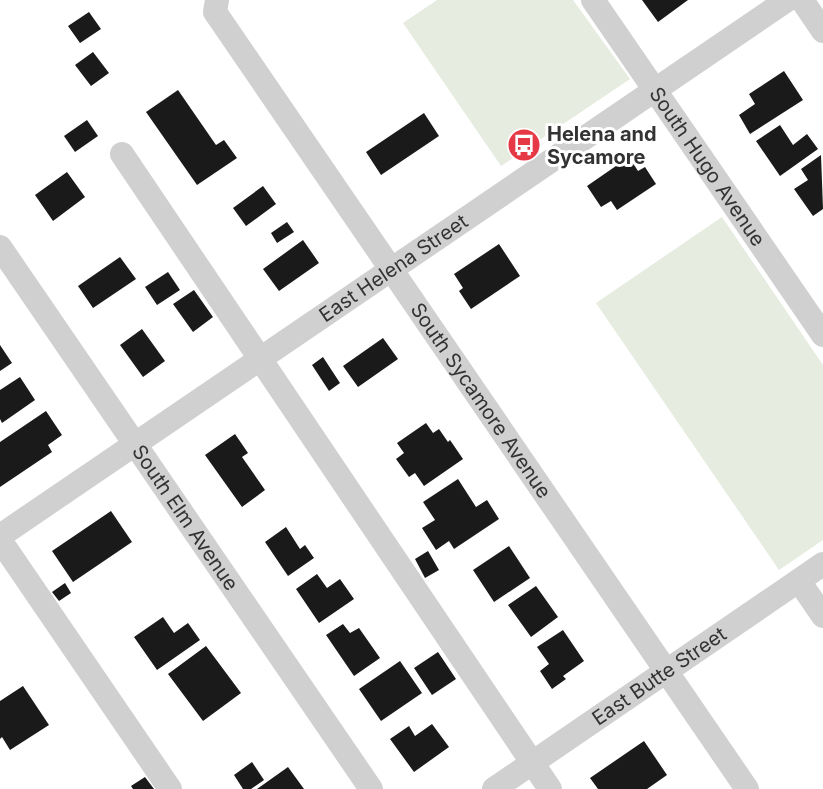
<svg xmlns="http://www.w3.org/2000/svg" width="823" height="789" font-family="Inter,sans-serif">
  <rect width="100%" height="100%" fill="#fff"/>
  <path fill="#e6ecdf" d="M437,0H573L630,79L501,166L403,23Z
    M722,217L823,365V540L779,570L596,303Z"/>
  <path fill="#1a1a1a" d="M642,0H688L658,22Z
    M89,12L101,29L80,43L68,26Z
    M93,52L109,73L91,86L75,65Z
    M784,71L803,100L750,134L739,115L755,104L749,94Z
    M178,90L216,145L224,140L237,158L197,185L146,112Z
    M424,113L439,136L381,175L366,152Z
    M87,120L98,136L75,152L64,136Z
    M780,125L793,145L807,134L818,149L780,176L756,141Z
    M821,155L823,209L813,216L794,189L808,180L801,169Z
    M629,157L638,171L645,167L656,184L617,210L611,201L601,207L587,186Z
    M67,172L85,197L53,221L35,195Z
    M263,186L276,204L246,226L233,208Z
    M287,222L294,232L277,243L271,233Z
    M303,240L319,263L279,291L263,269Z
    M499,244L520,276L471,309L459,291L463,288L454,274Z
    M120,257L136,279L93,308L78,286Z
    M168,272L180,290L157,305L145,287Z
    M194,290L213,317L193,332L173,304Z
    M142,329L165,361L143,377L120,345Z
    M383,338L398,359L358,387L343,366Z
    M0,345L12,363L0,371Z
    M323,357L340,383L329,391L312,365Z
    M20,377L35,400L2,423L0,419V390Z
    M46,411L62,435L48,445L52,452L0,487V442Z
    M426,423L433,433L439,429L448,442L450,440L463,459L424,486L415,473L409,477L396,459L404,453L397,443Z
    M235,434L248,453L242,457L265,490L242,507L205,455Z
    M458,479L476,507L487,500L499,519L454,549L449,541L436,550L422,528L435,520L423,502Z
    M111,511L132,542L73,582L52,551Z
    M286,527L300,549L305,545L314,558L288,576L265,542Z
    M509,546L530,578L494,602L473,570Z
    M428,551L439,570L425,578L415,559Z
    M317,574L327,588L340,579L354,599L319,623L296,589Z
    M65,583L71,593L59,601L52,592Z
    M536,586L558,617L531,637L508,605Z
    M163,617L174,633L188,623L200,640L157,670L134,637Z
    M343,624L350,633L359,628L380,658L354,676L326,635Z
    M563,630L584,661L563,676L566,679L552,689L540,671L549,664L537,647Z
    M206,646L241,693L203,721L168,674Z
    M438,652L456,679L432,695L414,668Z
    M400,661L422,693L381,721L359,689Z
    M23,686L49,725L10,750L2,737L0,739V701Z
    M432,724L449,747L414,772L390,739L409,726L415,736Z
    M644,741L667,775L647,789H598L590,778Z
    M252,762L264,780L251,789H243L234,775Z
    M288,767L304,789H257Z
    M145,777L154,789H133L131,786Z"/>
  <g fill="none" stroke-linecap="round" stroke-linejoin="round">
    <g stroke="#d0d0d0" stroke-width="24">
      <path id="s1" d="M217,0L215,12L747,789"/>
      <path id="s2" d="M593,0L823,335"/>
      <path d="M802,0L823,31"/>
      <path d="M122,154L550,789"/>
      <path id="s3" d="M0,247L371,789"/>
      <path id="s4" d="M0,536L787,0"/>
      <path d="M0,540L170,789"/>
      <path d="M799,581L823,616"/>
      <path id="s5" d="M494,789L823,564"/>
    </g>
  </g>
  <defs>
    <g id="bus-disc" transform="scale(1.725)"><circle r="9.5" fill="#e63946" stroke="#fff"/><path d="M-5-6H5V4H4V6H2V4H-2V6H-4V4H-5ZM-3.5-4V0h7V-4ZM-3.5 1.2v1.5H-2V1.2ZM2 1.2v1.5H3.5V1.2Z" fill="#fff"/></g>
  </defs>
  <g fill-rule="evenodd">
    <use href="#bus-disc" x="524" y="145"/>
  </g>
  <g text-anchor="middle" stroke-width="6" stroke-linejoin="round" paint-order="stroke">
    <g font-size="20" font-weight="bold" fill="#333" stroke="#fff" text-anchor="start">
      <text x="547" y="141">Helena and<tspan x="547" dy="23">Sycamore</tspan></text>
    </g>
    <g font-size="20" fill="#333" stroke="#fff">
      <text dy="7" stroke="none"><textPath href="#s2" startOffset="202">South Hugo Avenue</textPath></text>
      <text dy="7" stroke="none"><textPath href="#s4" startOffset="476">East Helena Street</textPath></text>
      <text dy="7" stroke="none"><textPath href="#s1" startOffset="483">South Sycamore Avenue</textPath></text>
      <text dy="7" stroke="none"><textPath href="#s3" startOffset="328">South Elm Avenue</textPath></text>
      <text dy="7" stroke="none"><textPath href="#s5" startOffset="200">East Butte Street</textPath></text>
    </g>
  </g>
</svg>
